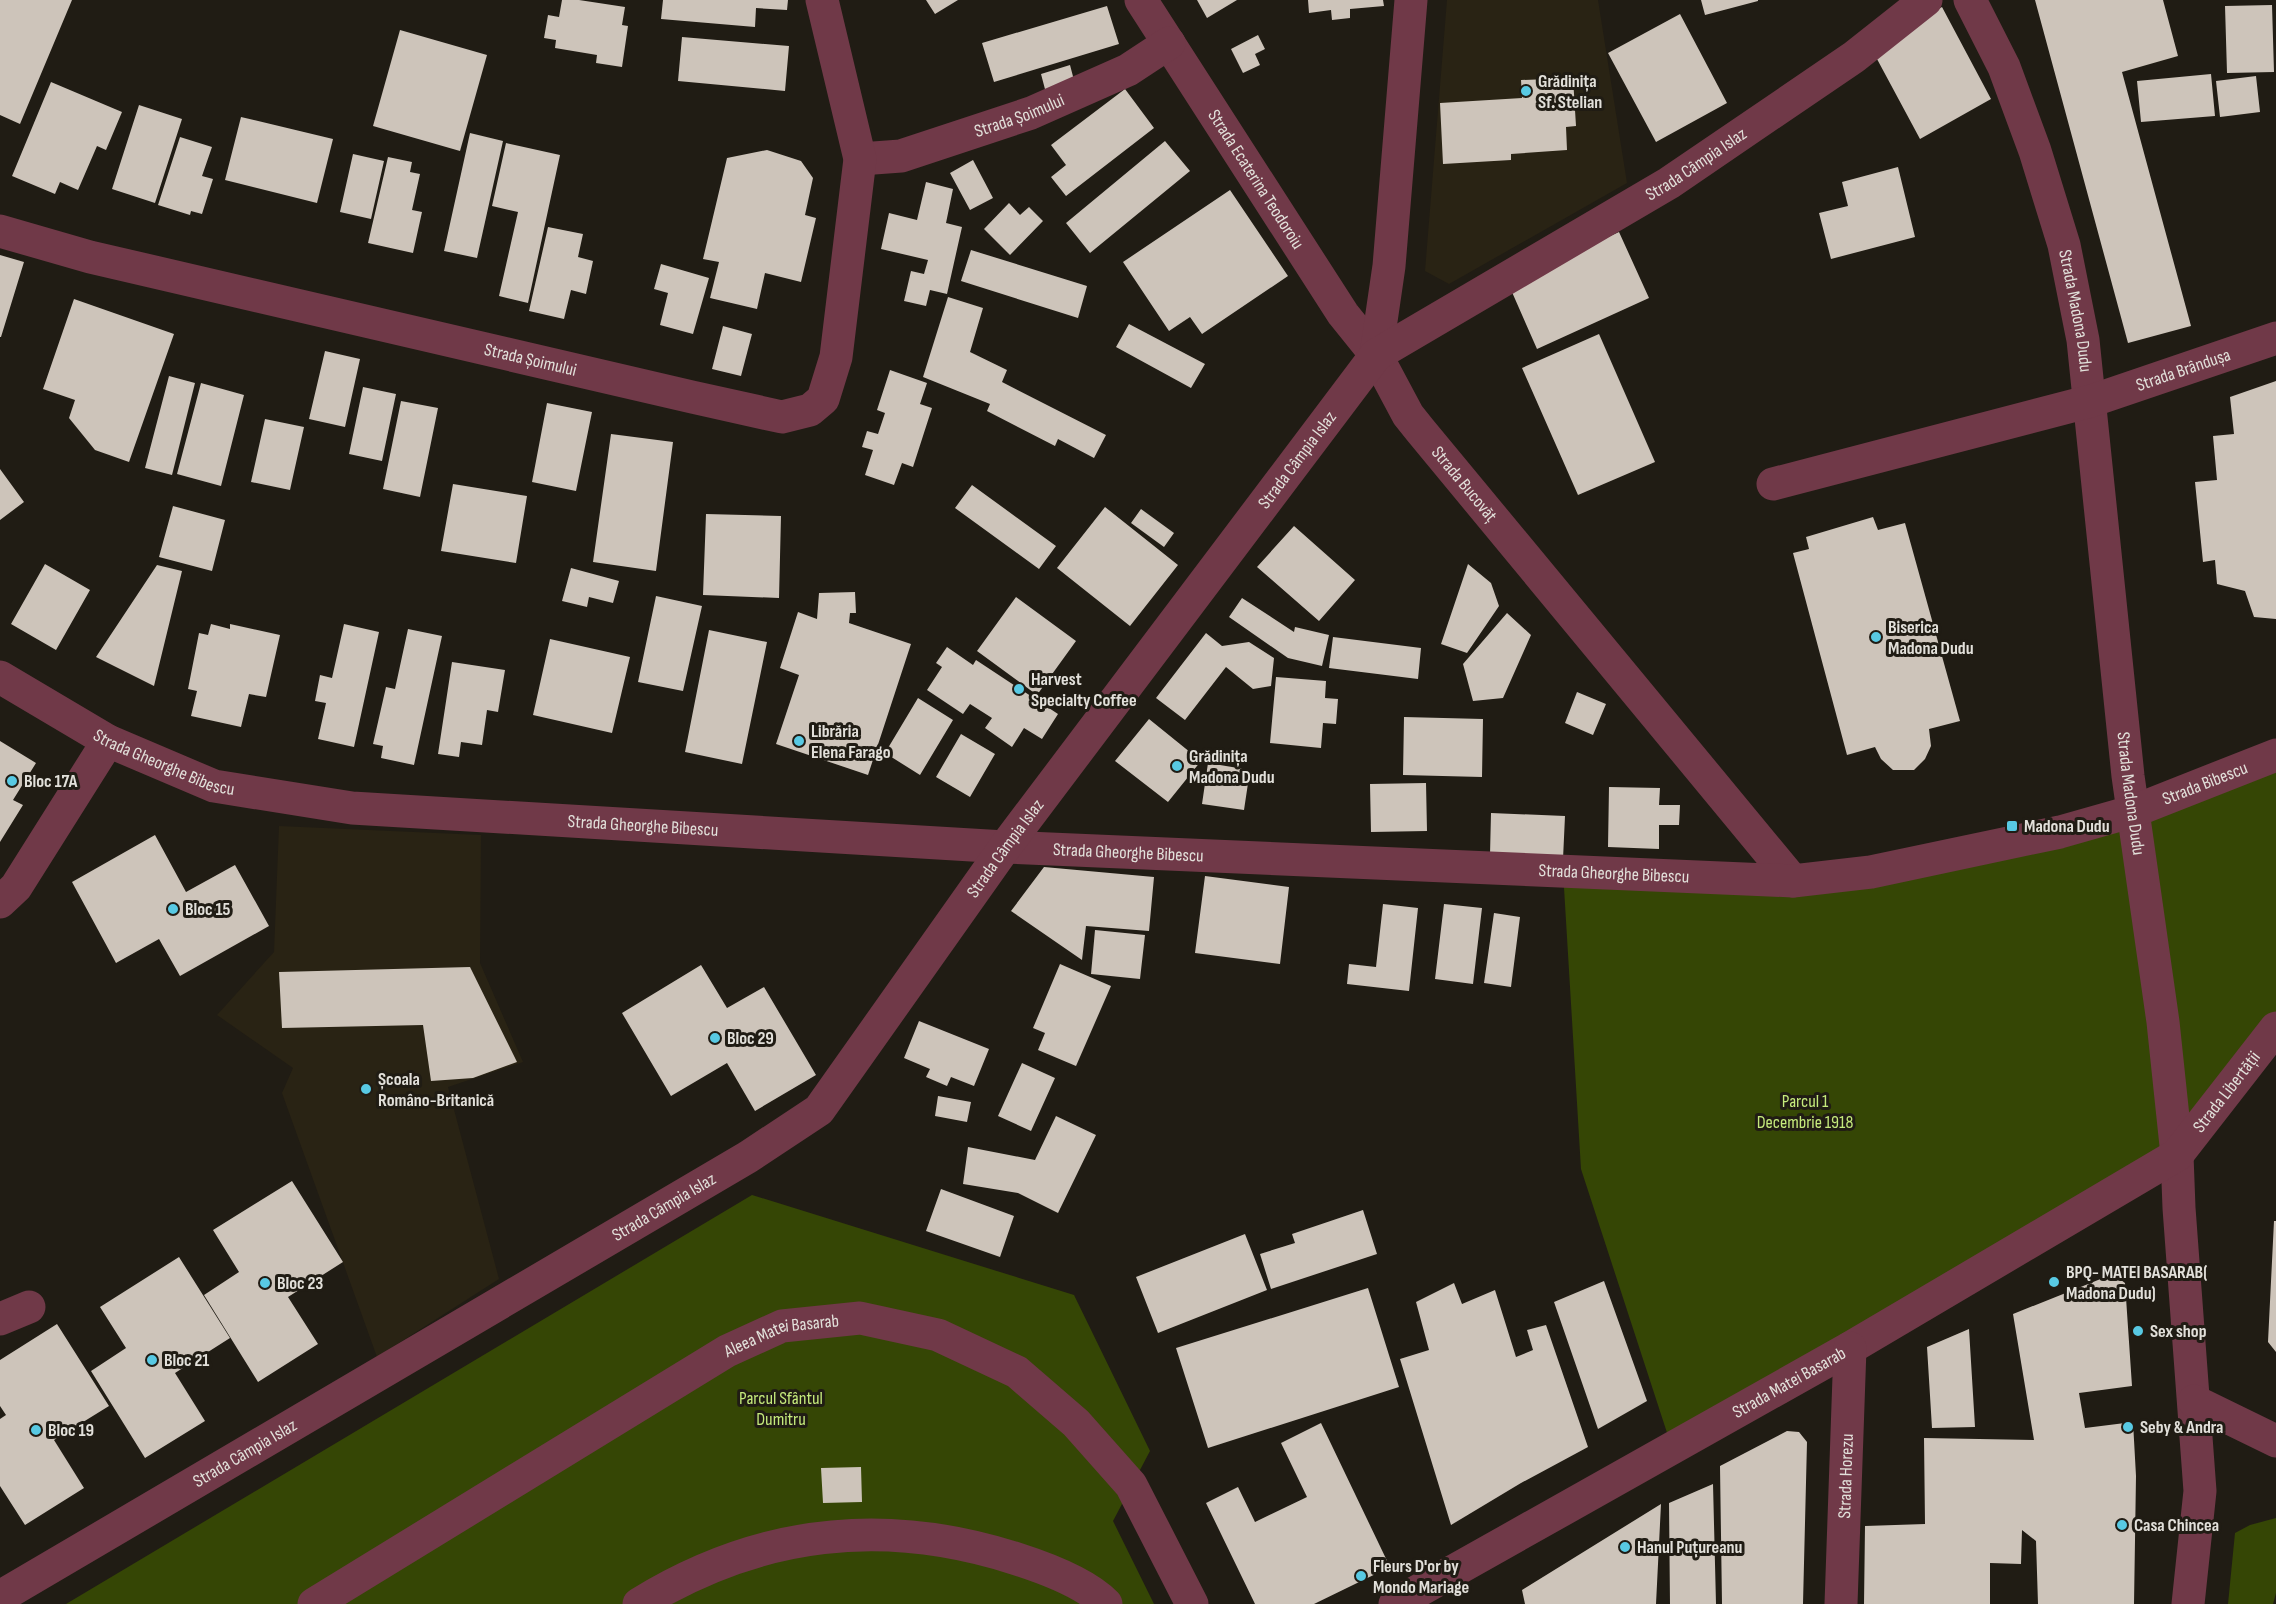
<svg xmlns="http://www.w3.org/2000/svg" width="2276" height="1604" font-family="'Sofia Sans Condensed',sans-serif">
  <rect width="100%" height="100%" fill="#201c14"/>
  <path fill="#292314" d="M1447,0H1598L1627,183L1449,284L1425,271Z
    M279,826L481,835L480,963L523,1062L448,1087L499,1279L377,1357L282,1093L293,1068L217,1015L274,952Z"/>
  <path fill="#354605" d="M2276,754V1028L2177,1155L1672,1448L1581,1169L1563,871L1871,876Z
    M752,1195L1074,1295L1150,1451L1113,1521L1154,1604H66Z
    M2276,1518V1593L2273,1604H2228L2235,1533L2250,1525Z"/>
  <path fill="#cdc4ba" d="M0,0H72L20,124L0,115Z
    M562,0H579L625,7L622,25L628,26L622,67L596,63L597,55L555,48L556,40L544,38L548,15L559,17Z
    M663,0H788L787,10L756,8L755,27L661,19Z
    M926,0H958L935,14Z
    M1197,0H1237L1207,18Z
    M1308,0H1383L1384,6L1350,9V18L1332,20L1331,10L1309,13Z
    M1701,0H1758V1L1705,15Z
    M2035,0H2163L2178,56L2122,72L2191,326L2128,343Z
    M2272,5L2274,72L2227,73L2225,6Z
    M1107,6L1119,44L994,82L982,43Z
    M1942,7L1991,99L1920,139L1870,46Z
    M1680,14L1727,103L1656,142L1608,53Z
    M400,30L487,55L460,151L373,126Z
    M1258,35L1265,49L1255,54L1260,65L1243,73L1231,49Z
    M682,37L789,46L785,91L678,81Z
    M1070,65L1075,84L1046,93L1041,74Z
    M2211,74L2215,116L2141,122L2137,81Z
    M2256,76L2260,112L2220,117L2216,81Z
    M1573,78L1576,126L1566,127L1567,150L1511,154V160L1443,164L1440,103L1522,98L1521,80Z
    M51,82L122,112L106,150L97,146L78,190L60,182L55,194L12,176Z
    M1125,89L1154,128L1066,196L1051,177L1066,165L1051,145Z
    M139,105L182,119L155,203L112,189Z
    M241,117L333,139L317,203L225,180Z
    M470,133L503,141L477,258L444,251Z
    M180,137L212,147L202,176L213,179L202,214L191,211L190,215L158,205Z
    M1165,141L1190,171L1090,253L1066,223Z
    M506,143L560,155L528,303L499,296L518,212L492,206Z
    M767,150L801,161L813,178L805,215L816,218L801,282L765,273L757,309L710,298L719,262L703,259L727,158Z
    M353,154L384,161L371,219L340,212Z
    M388,157L412,162L410,172L420,174L412,210L422,212L413,253L368,243Z
    M973,160L993,198L970,210L950,173Z
    M1898,167L1915,237L1831,259L1819,213L1848,206L1842,182Z
    M926,182L953,189L946,223L962,227L947,294L930,290L926,306L904,301L911,271L924,274L928,260L881,249L889,213L917,220Z
    M1230,190L1288,276L1202,334L1190,317L1169,331L1123,262Z
    M1009,203L1020,215L1029,207L1043,221L1010,255L984,229Z
    M548,227L583,234L578,257L593,261L586,294L571,290L564,319L529,311Z
    M1619,232L1649,298L1537,349L1508,283Z
    M971,250L1087,286L1078,318L961,281Z
    M0,255L24,262L1,337H0Z
    M661,264L709,278L693,334L660,325L668,293L654,289Z
    M948,297L983,308L970,352L1007,370L1002,382L1106,435L1094,458L1058,439L1055,446L987,411L990,404L923,377Z
    M74,299L174,334L129,462L95,450L69,418L75,400L43,389Z
    M1129,324L1205,364L1191,388L1116,347Z
    M723,326L752,334L741,376L712,369Z
    M1599,334L1655,462L1578,495L1522,368Z
    M325,351L360,359L345,427L309,419Z
    M890,370L927,383L920,404L932,408L913,467L902,463L894,485L865,475L873,450L862,447L867,431L878,434L885,413L877,410Z
    M169,376L195,383L172,475L145,468Z
    M2276,381V619L2254,617L2245,591L2217,584L2215,560L2203,562L2195,482L2217,480L2213,436L2234,434L2230,397Z
    M201,383L244,395L221,486L177,474Z
    M363,387L396,394L382,461L349,454Z
    M401,401L438,408L420,497L383,489Z
    M547,403L592,412L576,491L532,482Z
    M265,419L304,427L290,490L251,482Z
    M611,434L673,442L656,571L593,562Z
    M0,469L24,502L0,520Z
    M453,484L527,496L516,563L441,551Z
    M972,485L1056,546L1039,569L955,508Z
    M173,506L225,520L212,571L159,557Z
    M1105,507L1178,565L1130,626L1057,568Z
    M1141,509L1174,533L1164,547L1131,523Z
    M706,514L781,516L779,598L703,595Z
    M1873,517L1878,530L1905,523L1960,721L1929,729L1931,746L1925,759L1914,770H1893L1881,759L1875,747L1847,755L1793,553L1809,549L1806,537Z
    M1294,526L1355,580L1319,621L1257,567Z
    M45,564L90,590L56,650L11,624Z
    M1468,564L1491,583L1499,606L1467,653L1441,644Z
    M157,565L182,571L154,686L96,657Z
    M571,568L619,581L613,603L589,597L587,607L562,601Z
    M855,592L856,613H850L849,623L911,644L868,775L776,744L799,675L780,668L798,612L817,619L819,593Z
    M656,596L702,606L683,691L638,682Z
    M1016,597L1076,641L1037,695L977,651Z
    M1242,598L1294,632L1295,627L1329,635L1322,666L1288,658L1229,617Z
    M1507,613L1531,635L1503,698L1473,701L1463,664Z
    M211,624L230,629V624L280,635L266,697L249,694L241,727L191,716L197,691L188,689L199,633L208,635Z
    M344,624L379,632L354,747L318,739L326,703L315,701L320,675L332,678Z
    M408,629L442,636L414,765L381,758L383,746L373,744L386,687L395,689Z
    M709,630L767,642L742,764L685,752Z
    M1206,633L1222,646L1249,642L1274,658L1271,686L1253,689L1226,667L1185,720L1156,698Z
    M1333,637L1421,648L1418,679L1329,668Z
    M550,639L630,657L612,733L533,715Z
    M947,647L973,665L976,660L1058,714L1042,739L1024,728L1012,747L985,728L992,718L970,704L963,714L927,690L942,667L936,663Z
    M452,662L505,670L498,712L487,710L482,745L461,742L459,757L438,754Z
    M1276,677L1326,681L1325,698L1338,699L1336,724L1323,723L1321,748L1270,743Z
    M1577,692L1606,704L1593,735L1565,723Z
    M918,698L953,720L920,775L885,753Z
    M1404,717L1483,719L1482,777L1403,775Z
    M1149,719L1201,761L1168,802L1115,761Z
    M961,734L995,754L970,797L936,777Z
    M0,741L36,763L13,800L23,805L0,842Z
    M1208,763L1250,770L1244,810L1202,804Z
    M1426,783L1427,831L1371,832L1370,784Z
    M1609,787L1660,788L1659,805H1680L1679,825H1659V849L1608,847Z
    M1491,813L1565,816L1563,859L1490,855Z
    M155,835L186,892L235,865L269,926L180,976L159,939L116,963L72,882Z
    M1044,867L1154,877L1149,931L1086,926L1082,960L1011,911Z
    M1205,876L1289,887L1280,964L1195,953Z
    M1383,904L1418,908L1409,991L1347,984L1349,964L1376,967Z
    M1444,904L1482,908L1473,984L1435,979Z
    M1494,913L1520,917L1511,987L1484,983Z
    M1095,930L1145,935L1140,979L1091,974Z
    M1060,964L1111,986L1076,1066L1038,1050L1045,1033L1033,1028Z
    M701,965L727,1008L764,987L816,1075L755,1111L727,1063L671,1096L622,1013Z
    M470,967L517,1062L473,1078L431,1081L423,1025L282,1028L279,972Z
    M919,1021L989,1049L974,1086L951,1077L947,1086L926,1077L930,1069L904,1058Z
    M1022,1063L1055,1078L1031,1131L998,1116Z
    M938,1096L971,1102L967,1122L935,1116Z
    M1056,1116L1096,1135L1058,1213L1018,1193L963,1184L968,1147L1035,1160Z
    M292,1181L343,1262L288,1297L318,1344L258,1382L204,1295L239,1272L213,1230Z
    M941,1189L1014,1216L1000,1257L926,1231Z
    M1363,1210L1377,1254L1271,1289L1260,1254L1295,1243L1292,1234Z
    M2274,1221H2276V1352L2268,1342Z
    M1245,1234L1267,1290L1158,1333L1136,1277Z
    M179,1257L230,1338L175,1373L205,1421L145,1458L91,1371L126,1348L100,1307Z
    M2113,1274L2125,1283L2132,1386L2079,1393L2085,1428L2133,1422L2136,1476L2134,1604H2038L2036,1541L2022,1530L2021,1564L1990,1563V1604H1864L1865,1526L1925,1524L1924,1438L2034,1440L2013,1314Z
    M1604,1281L1647,1401L1598,1429L1554,1302Z
    M1454,1283L1462,1304L1495,1290L1516,1357L1533,1350L1527,1330L1546,1325L1588,1447L1521,1483L1451,1525L1400,1359L1429,1350L1416,1302Z
    M1368,1288L1399,1387L1208,1448L1176,1348Z
    M57,1324L109,1406L54,1440L84,1488L25,1525L0,1486V1419L6,1415L0,1406V1360Z
    M1969,1329L1975,1427L1932,1428L1927,1347Z
    M1321,1423L1390,1567L1314,1604H1255L1206,1503L1238,1487L1255,1522L1307,1497L1281,1443Z
    M1787,1431L1799,1432L1807,1442L1803,1604H1722L1720,1466Z
    M861,1467L862,1502L823,1503L821,1468Z
    M1713,1484L1716,1604H1670L1669,1503Z
    M1661,1504L1656,1604H1525L1522,1590Z"/>
  <g fill="none" stroke-linecap="round" stroke-linejoin="round">
    <g stroke="#703948" stroke-width="33">
      <path id="s1" d="M1141,0L1343,314L1376,355"/>
      <path id="s2" d="M1411,0L1389,266L1376,355L1408,415L1420,430L1793,881"/>
      <path id="s3" d="M1970,0L2004,67L2035,151L2064,245L2083,340L2128,776L2163,1022L2177,1155L2179,1208L2200,1491L2188,1604"/>
      <path id="s4" d="M860,159L901,156L1031,113L1128,70L1169,43"/>
      <path id="s5" d="M0,231L90,257L692,397L782,417L810,410L823,399L836,357L860,159L822,0"/>
      <path id="s6" d="M1773,484L2091,401L2276,338"/>
      <path id="s7" d="M0,677L108,741L214,786L352,808L1005,847L1793,881L1871,872L2060,832L2134,811L2276,755"/>
      <path d="M0,902L16,887L108,741"/>
      <path d="M0,1319L29,1307"/>
      <path d="M2194,1401L2276,1441"/>
      <path id="s8" d="M0,1597L748,1157L819,1110L1005,847L1376,355L1669,183L1854,57L1926,0"/>
      <path id="s9" d="M314,1604L727,1351L782,1326L860,1318L938,1335L1017,1372L1076,1423L1131,1485L1192,1604"/>
      <path d="M639,1604C759,1530 884,1516 1017,1559C1045,1568 1086,1583 1106,1604"/>
      <path id="s10" d="M1395,1604L1850,1348L2177,1155L2276,1028"/>
      <path id="s11" d="M1841,1604L1850,1348"/>
    </g>
  </g>
  <g fill="#58c9e3" stroke="#201c14" stroke-width="2">
    <circle cx="1526" cy="91" r="6"/>
    <circle cx="1876" cy="637" r="6"/>
    <circle cx="1019" cy="689" r="6"/>
    <circle cx="799" cy="741" r="6"/>
    <circle cx="1177" cy="766" r="6"/>
    <circle cx="12" cy="781" r="6"/>
    <rect x="2006" y="820" width="12" height="12" rx="3"/>
    <circle cx="173" cy="909" r="6"/>
    <circle cx="715" cy="1038" r="6"/>
    <circle cx="366" cy="1089" r="6"/>
    <circle cx="2054" cy="1282" r="6"/>
    <circle cx="265" cy="1283" r="6"/>
    <circle cx="2138" cy="1331" r="6"/>
    <circle cx="152" cy="1360" r="6"/>
    <circle cx="2128" cy="1427" r="6"/>
    <circle cx="36" cy="1430" r="6"/>
    <circle cx="2122" cy="1525" r="6"/>
    <circle cx="1625" cy="1547" r="6"/>
    <circle cx="1361" cy="1576" r="6"/>
  </g>
  <g text-anchor="middle" stroke-width="6" stroke-linejoin="round" paint-order="stroke">
    <g font-size="18" font-weight="bold" fill="#e2e0da" stroke="#201c14" text-anchor="start">
      <text x="1538" y="87">Grădinița<tspan x="1538" dy="21">Sf. Stelian</tspan></text>
      <text x="1888" y="633">Biserica<tspan x="1888" dy="21">Madona Dudu</tspan></text>
      <text x="1031" y="685">Harvest<tspan x="1031" dy="21">Specialty Coffee</tspan></text>
      <text x="811" y="737">Librăria<tspan x="811" dy="21">Elena Farago</tspan></text>
      <text x="1189" y="762">Grădinița<tspan x="1189" dy="21">Madona Dudu</tspan></text>
      <text x="24" y="787">Bloc 17A</text>
      <text x="2024" y="832">Madona Dudu</text>
      <text x="185" y="915">Bloc 15</text>
      <text x="727" y="1044">Bloc 29</text>
      <text x="378" y="1085">Școala<tspan x="378" dy="21">Româno-Britanică</tspan></text>
      <text x="2066" y="1278">BPQ- MATEI BASARAB(<tspan x="2066" dy="21">Madona Dudu)</tspan></text>
      <text x="277" y="1289">Bloc 23</text>
      <text x="2150" y="1337">Sex shop</text>
      <text x="164" y="1366">Bloc 21</text>
      <text x="2140" y="1433">Seby &amp; Andra</text>
      <text x="48" y="1436">Bloc 19</text>
      <text x="2134" y="1531">Casa Chincea</text>
      <text x="1637" y="1553">Hanul Puțureanu</text>
      <text x="1373" y="1572">Fleurs D'or by<tspan x="1373" dy="21">Mondo Mariage</tspan></text>
    </g>
    <g font-size="18" fill="#e2e0da" stroke="#201c14">
      <text dy="6" stroke="none"><textPath href="#s4" startOffset="166">Strada Șoimului</textPath></text>
      <text dy="6" stroke="none"><textPath href="#s8" startOffset="2264">Strada Câmpia Islaz</textPath></text>
      <text dy="6" stroke="none"><textPath href="#s1" startOffset="213">Strada Ecaterina Teodoroiu</textPath></text>
      <text dy="6" stroke="none"><textPath href="#s3" startOffset="330">Strada Madona Dudu</textPath></text>
      <text dy="6" stroke="none"><textPath href="#s5" startOffset="546">Strada Șoimului</textPath></text>
      <text dy="6" stroke="none"><textPath href="#s6" startOffset="426">Strada Brândușa</textPath></text>
      <text dy="6" stroke="none"><textPath href="#s8" startOffset="1760">Strada Câmpia Islaz</textPath></text>
      <text dy="6" stroke="none"><textPath href="#s2" startOffset="514">Strada Bucovăț</textPath></text>
      <text dy="6" stroke="none"><textPath href="#s7" startOffset="186">Strada Gheorghe Bibescu</textPath></text>
      <text dy="6" stroke="none"><textPath href="#s7" startOffset="2248">Strada Bibescu</textPath></text>
      <text dy="6" stroke="none"><textPath href="#s3" startOffset="816">Strada Madona Dudu</textPath></text>
      <text dy="6" stroke="none"><textPath href="#s7" startOffset="672">Strada Gheorghe Bibescu</textPath></text>
      <text dy="6" stroke="none"><textPath href="#s8" startOffset="1274">Strada Câmpia Islaz</textPath></text>
      <text dy="6" stroke="none"><textPath href="#s7" startOffset="1158">Strada Gheorghe Bibescu</textPath></text>
      <text dy="6" stroke="none"><textPath href="#s7" startOffset="1644">Strada Gheorghe Bibescu</textPath></text>
      <text dy="6" stroke="none"><textPath href="#s10" startOffset="982">Strada Libertății</textPath></text>
      <text dy="6" stroke="none"><textPath href="#s8" startOffset="770">Strada Câmpia Islaz</textPath></text>
      <text dy="6" stroke="none"><textPath href="#s9" startOffset="542">Aleea Matei Basarab</textPath></text>
      <text dy="6" stroke="none"><textPath href="#s10" startOffset="452">Strada Matei Basarab</textPath></text>
      <text dy="6" stroke="none"><textPath href="#s8" startOffset="284">Strada Câmpia Islaz</textPath></text>
      <text dy="6" stroke="none"><textPath href="#s11" startOffset="128">Strada Horezu</textPath></text>
    </g>
    <g font-size="18" fill="#c5ea7c" stroke="#201c14">
      <text x="1805" y="1107">Parcul 1<tspan x="1805" dy="21">Decembrie 1918</tspan></text>
      <text x="781" y="1404">Parcul Sfântul<tspan x="781" dy="21">Dumitru</tspan></text>
    </g>
  </g>
</svg>
